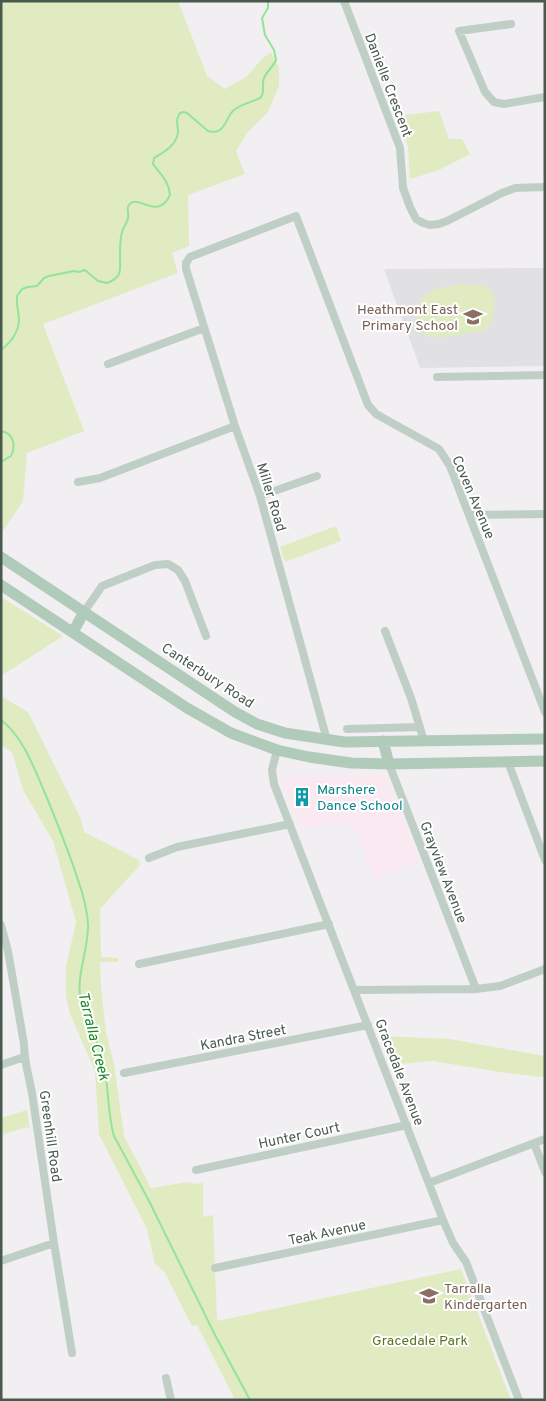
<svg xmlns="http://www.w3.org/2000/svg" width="546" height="1401" font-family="Overpass,sans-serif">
  <rect width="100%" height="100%" fill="#f1eff1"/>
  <path fill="#fae9f1" d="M385,775L420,862L374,879L353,824L299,827L281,778Z"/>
  <path fill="#e1e0e3" d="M545,268V366L420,368L384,269Z"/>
  <path fill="#e0ebc1" d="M1,1H178L207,76L225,89L246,77L262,59L271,52L279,68V86L268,112L247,133L236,151L245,174L188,195L189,246L172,253L178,273L43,324L84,431L27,453L23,501L1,534Z
    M439,111L449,139H462L470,154L439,170L410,179L408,147L397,116Z
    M463,284L479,285L486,287L493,294L494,302L493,318L486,330C474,331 441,339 432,337C413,333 414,301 429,293C439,287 452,286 463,284Z
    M336,526L341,541L285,562L280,547Z
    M1,597L63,636L1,676Z
    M1,696L28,712L81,819L84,832L139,860L140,865L100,909L101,957L118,958V962H100L101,988L106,1032L114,1064L124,1136L151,1188L188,1182L196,1184L203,1183V1217L213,1215L217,1321L461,1269L511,1400H235L197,1325L192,1326L164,1271L155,1264L147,1229L99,1134L95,1071L70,1014L66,996V967L76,922L53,841L23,790L12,752L1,745Z
    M381,1036L449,1039L545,1056V1076L540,1077L500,1072L432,1061L391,1065Z
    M27,1110L30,1129L27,1127L1,1135V1118Z"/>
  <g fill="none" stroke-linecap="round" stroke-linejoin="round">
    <path stroke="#92e498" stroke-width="2" d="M1,350C10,343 18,333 19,321C19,313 16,305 17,296L22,289L28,287L37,286L44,278L49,276L74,271L79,272L85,270L98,281L107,283C123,277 120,270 120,255C120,248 120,239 122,232C123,227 127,224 128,218C129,215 127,211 128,207C136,190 157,223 170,195C169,181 160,174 153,164L154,158C164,152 177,145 178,132C178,125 175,120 180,113L183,112L187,113L208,131C226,136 225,117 234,110C241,104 252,102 260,98C266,92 261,86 264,78C267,71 273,67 276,60L274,50L265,35L262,18L268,8V1
      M1,431C14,433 16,446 11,456L1,462
      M1,720C24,737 36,773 47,798C58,825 69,852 78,880C83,894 87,909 88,924C89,948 77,972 80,996C83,1019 98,1038 103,1060C109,1085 107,1112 114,1136L149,1201L215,1335L250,1400"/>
    <path stroke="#c0cfc6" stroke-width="8" d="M344,1L400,148L403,188L410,207L416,219L423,223L430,225L439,224L447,221L502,193L515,188L545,187
      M511,24L459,31L485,92L494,102L504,104L545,97
      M108,364L204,328
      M437,377L545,375
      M78,482L100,478L235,426
      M260,496L317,476
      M470,515L545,514
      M84,612L102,586L155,565L168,564L178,570L185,581L206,636
      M385,631L411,698L424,741
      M347,729L420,727
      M327,740L260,496L235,426L186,269V263L190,257L296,216L368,405L376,414L439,449L450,466L545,712
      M277,750L272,770L274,784L443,1220L453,1243L466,1262L519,1400
      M508,762L545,860
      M389,764L476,989
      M149,858L177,847L290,824
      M1,925L8,951L24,1044C24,1061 29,1077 32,1093L54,1243L72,1353
      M139,964L329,924
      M355,990L476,989L500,986L545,969
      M1,1065L24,1057
      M124,1073L368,1025
      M534,1143L545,1172
      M196,1170L407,1125
      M429,1183L545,1139
      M1,1261L54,1243
      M215,1268L443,1220
      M166,1378L171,1400"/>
    <path stroke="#b1cbba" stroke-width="11" d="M1,557L235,712L257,724L285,733L344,742L545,739
      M1,585L187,708L231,733L277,750L309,757L351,763L389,764L545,761
      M73,632L84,612
      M383,741L389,764"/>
  </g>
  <defs>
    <g id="school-bare" transform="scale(1.5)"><path d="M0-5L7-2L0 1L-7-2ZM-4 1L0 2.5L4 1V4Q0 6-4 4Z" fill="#8d6e63" stroke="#fff" stroke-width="2.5" paint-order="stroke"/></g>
    <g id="building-bare" transform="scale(1.5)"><path d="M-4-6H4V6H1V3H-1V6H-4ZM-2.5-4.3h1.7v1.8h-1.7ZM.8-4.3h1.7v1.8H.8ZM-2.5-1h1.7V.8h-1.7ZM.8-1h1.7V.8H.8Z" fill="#0f9aa8" stroke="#fff" stroke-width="2.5" paint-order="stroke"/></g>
  </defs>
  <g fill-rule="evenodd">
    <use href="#school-bare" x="473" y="317"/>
    <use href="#building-bare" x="302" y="797"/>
    <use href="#school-bare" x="429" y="1296"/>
  </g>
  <g text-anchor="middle" stroke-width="4" stroke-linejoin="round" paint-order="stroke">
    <g font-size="14" fill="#485a4e" stroke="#fff">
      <text transform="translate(389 85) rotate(69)" y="5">Danielle Crescent</text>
      <text transform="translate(272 497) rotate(73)" y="5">Miller Road</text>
      <text transform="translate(474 497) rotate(67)" y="5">Coven Avenue</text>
      <text transform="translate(208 675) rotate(33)" y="5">Canterbury Road</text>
      <text transform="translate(444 872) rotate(69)" y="5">Grayview Avenue</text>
      <text transform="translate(243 1037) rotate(-11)" y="5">Kandra Street</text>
      <text transform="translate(400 1072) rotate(69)" y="5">Gracedale Avenue</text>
      <text transform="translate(299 1135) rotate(-12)" y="5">Hunter Court</text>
      <text transform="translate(51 1136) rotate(82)" y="5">Greenhill Road</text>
      <text transform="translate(327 1232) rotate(-12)" y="5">Teak Avenue</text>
    </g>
    <g font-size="14" fill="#785e54" stroke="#fff" text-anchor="end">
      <text x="458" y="314">Heathmont East<tspan x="458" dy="16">Primary School</tspan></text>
      <text x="444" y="1293" text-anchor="start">Tarralla<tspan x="444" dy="16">Kindergarten</tspan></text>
    </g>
    <g font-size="14" fill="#0d838f" stroke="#fff" text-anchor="start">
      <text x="317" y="794">Marshere<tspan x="317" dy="16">Dance School</tspan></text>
    </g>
    <g font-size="14" fill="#56751f" stroke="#fff">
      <text x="420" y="1345">Gracedale Park</text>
    </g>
    <g font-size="15" font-style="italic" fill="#188720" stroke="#fff">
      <text transform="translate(94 1036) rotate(76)" y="5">Tarralla Creek</text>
    </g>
  </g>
  <rect width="546" height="1401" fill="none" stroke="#485a4e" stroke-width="5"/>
</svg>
